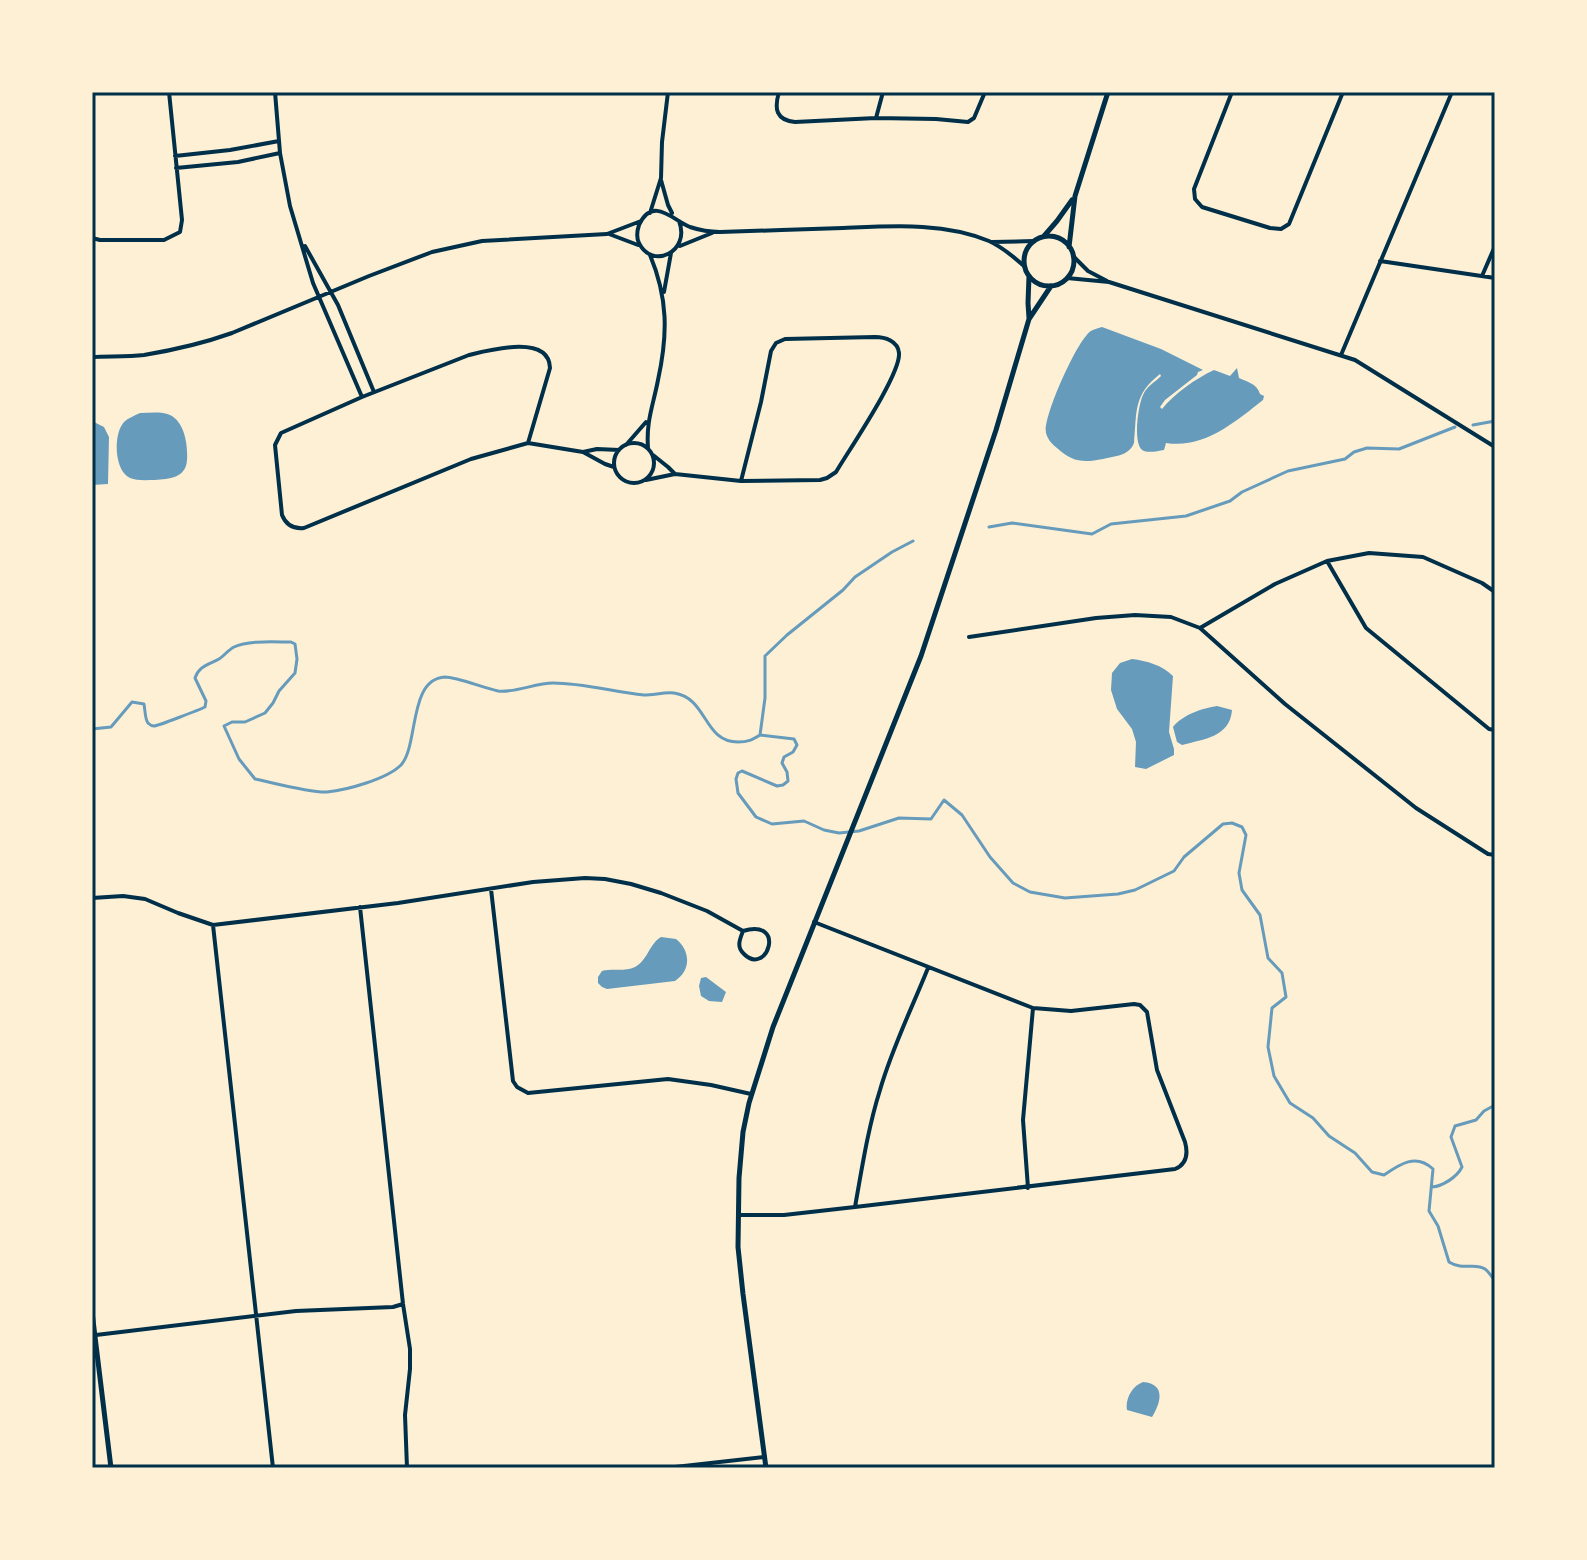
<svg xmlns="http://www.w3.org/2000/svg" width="1587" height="1560" font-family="'Alegreya Sans',sans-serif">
  <rect width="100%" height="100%" fill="#fdf0d5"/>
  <path fill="#669bbc" d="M1102,327L1161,349L1203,370L1198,372L1197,375L1165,400L1160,407L1162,409C1175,393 1195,379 1214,370L1230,376L1237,368L1239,378C1248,382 1257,384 1260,394L1264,396L1263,400C1235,422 1204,449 1166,443L1164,450C1158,451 1150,453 1144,451C1132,447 1138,405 1143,395C1146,387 1155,382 1161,376L1160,374C1133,395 1137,412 1134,443C1129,456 1115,456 1103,459C1083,463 1072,462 1057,448C1052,444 1048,440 1046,433C1043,417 1074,349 1086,336C1090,330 1095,329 1102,327Z
    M140,413C150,413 161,411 170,415C185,422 188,446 187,460C186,478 169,479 155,480C147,480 137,481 130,478C114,471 113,434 124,422C128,418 134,416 140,413Z
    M92,421L104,427L109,437L108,484L92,485Z
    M1132,659C1147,661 1162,665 1173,676L1169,732L1174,749V755L1146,769L1135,767L1136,742L1132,729L1117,709L1111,690L1112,673L1120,663Z
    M1217,706L1232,710C1230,737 1204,739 1182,745L1177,742L1173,727C1182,715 1203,708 1217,706Z
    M661,937L676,939C691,951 691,971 675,981L607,989L602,987L598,983V977L602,971C613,968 625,972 635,967C648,960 649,944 661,937Z
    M706,977L726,992L722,1002L709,1001L701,996L699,986L701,978Z
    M1143,1382C1166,1384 1161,1402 1152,1417L1127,1410C1125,1399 1132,1386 1143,1382Z"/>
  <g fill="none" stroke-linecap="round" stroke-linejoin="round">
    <path stroke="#669bbc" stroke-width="3" d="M1473,425L1495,421
      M989,527L1012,523L1092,534L1111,524L1186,516L1230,501L1242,492L1288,471L1345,459L1354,452L1367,448L1399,449L1455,427
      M92,729L111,727L132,702L144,704C145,709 145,720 148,723C150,725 152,726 154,726C158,726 201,709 205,707L206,701L195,678C199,666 208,665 219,659C224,656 228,650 234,647C248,640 275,642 291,642L295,644L297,659L295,673L279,691L273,703L265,713L245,722H232L224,726L239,759L255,779C274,783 311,793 327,792C347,790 387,779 401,765C419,745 408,679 445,677C457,677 484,688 498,691C516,693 535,683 553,683C583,683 614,692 644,695C654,695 664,692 674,693C708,698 703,742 738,742C748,742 752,740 760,735L794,739L797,745L793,752L784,757L782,763L787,772L788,781L783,785L777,786L742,771L738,773L736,779L738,793L756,817L772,824L804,821L824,830L839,833L859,831L899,818L931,819L944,800L962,815L990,857L1013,883L1030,892L1065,898L1118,894L1135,890L1174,871L1184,857L1223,824L1232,823L1242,827L1246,835L1239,873L1242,890L1260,915L1268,958L1282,973L1286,997L1272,1008L1268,1047L1274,1076L1290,1103L1313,1118L1329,1136L1355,1153L1372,1172L1384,1175C1400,1164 1416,1153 1433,1169L1429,1211L1438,1226L1449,1262C1463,1271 1475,1262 1485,1269C1489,1272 1492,1277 1495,1281
      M760,735L765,698V656L787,635L843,590L855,577L892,552L913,541
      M1432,1187C1443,1186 1457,1177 1462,1167L1451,1137L1455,1126L1476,1120L1484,1111L1495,1105"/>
    <path stroke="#003049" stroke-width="4" d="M275,92L280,153L290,206L313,283L362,397
      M779,92C774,109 776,120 795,122L876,118L936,119L968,122L974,118L985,92
      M1232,92L1194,189L1195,199L1202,207L1270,228L1281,229L1289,224L1343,92
      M876,118L883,92
      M175,156L230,150L279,141
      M176,168L238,162L280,153
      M661,180L668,205L672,213
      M650,213L661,178L662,142L668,92
      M679,221C691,252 652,270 639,243C636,237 637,231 639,225C653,195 674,221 690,227C699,230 710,232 720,232C761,231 802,229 843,228C891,226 944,222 989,241C1002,247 1014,257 1024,266
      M609,234L638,245
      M92,238L100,240H164L180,232L182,220L169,92
      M992,242L1034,241
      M305,246L338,305L374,392
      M680,246L712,233
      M1073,256L1088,271L1107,281
      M1380,261L1495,278
      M1482,276L1495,246
      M1067,278L1109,282L1355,360L1495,447
      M664,292L671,253
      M1341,355L1452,92
      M92,357C109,356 127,357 144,355C174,350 204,343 232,333L369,276L432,252L482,241L607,234L641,221
      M614 463a20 20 0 1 1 40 0a20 20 0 1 1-40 0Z
      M528,443L471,459L304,528C294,529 286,525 282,515L275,445L281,433L362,397L469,355C490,350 549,334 550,368L528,443L583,452L605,464L614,467
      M626,445L646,422
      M648,448C646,421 653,406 658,380C668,334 668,298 650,255
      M583,452L597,449L619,450
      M653,455L668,467L675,474
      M646,480L675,474L741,481L820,480L827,478L836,472C849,450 901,374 899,353C898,341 885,337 875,337L785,339L776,343L771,351L761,402L741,481
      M1327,561L1366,628L1489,729L1495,730
      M1200,628L1275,584L1327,561L1369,553L1423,557L1482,583L1495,592
      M969,637L1096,618L1135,615L1171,617L1200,628L1285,704L1416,808L1488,854L1495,855
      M491,889L513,1081L517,1087L528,1093L668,1079L711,1085L751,1094
      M92,898L123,896L145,899L178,913L213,925L398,903L533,882L585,878L605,879L631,884L661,893L707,911L743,931C787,918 767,977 744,954C736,947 740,939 743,931
      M360,907L403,1304L410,1349V1369L405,1415L407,1468
      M213,925L273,1468
      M1028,1188L1023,1120L1033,1008
      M855,1207C862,1168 868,1128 880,1090C892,1048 912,1008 928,968
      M738,1215H784L855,1207L1175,1169C1187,1164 1188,1153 1185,1142L1157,1070L1147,1012L1140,1005L1134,1004L1071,1011L1033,1008L814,922
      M96,1335L296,1311L393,1307L403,1304
      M666,1468L765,1457"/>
    <path stroke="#003049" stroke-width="5" d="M1044,236L1057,221L1072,200
      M1024 261a25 25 0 1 1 50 0a25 25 0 1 1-50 0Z
      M1069,247L1075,196L1108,92
      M1029,276L1028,303L1029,318
      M92,1312L111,1468
      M766,1468L743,1294L738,1247L739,1178L743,1132L749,1103L773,1027L921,656L996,430L1029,319L1051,286"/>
  </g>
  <rect width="1587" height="1560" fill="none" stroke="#fdf0d5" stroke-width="188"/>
  <rect x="94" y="94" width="1399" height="1372" fill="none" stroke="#003049" stroke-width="3"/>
</svg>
